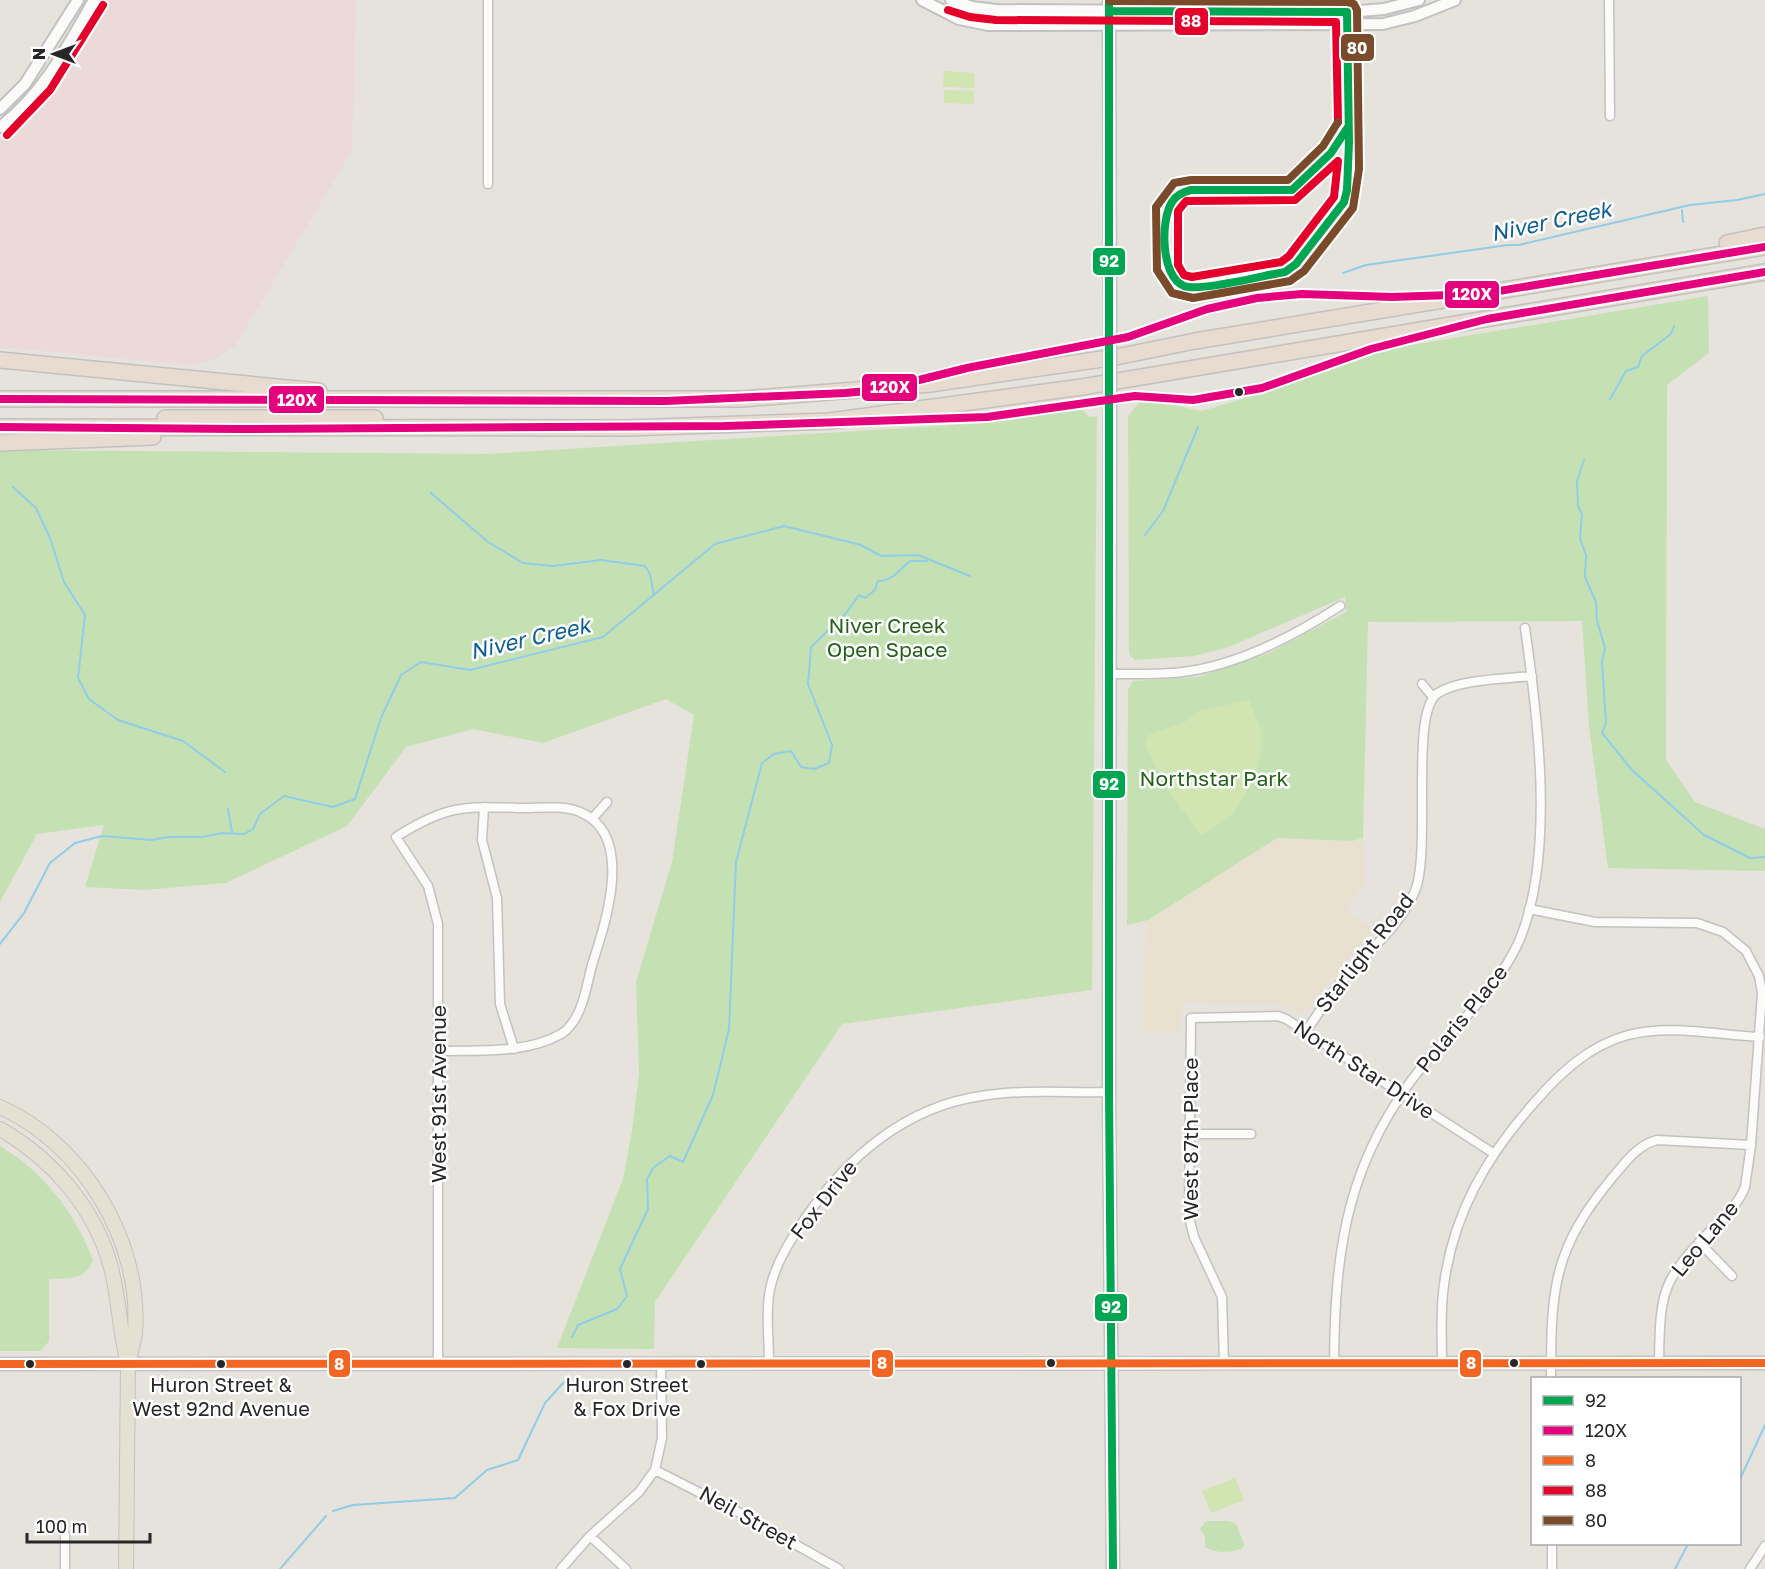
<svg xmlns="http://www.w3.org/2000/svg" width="1765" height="1569" font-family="'Golos Text',sans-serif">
  <rect width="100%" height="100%" fill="#e6e2dc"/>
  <path fill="#e9e1d0" d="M1277,838L1352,841L1363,838L1364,884L1345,908L1372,931L1303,1013L1278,1004L1182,1002L1180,1031L1143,1032V973L1148,920Z"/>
  <path fill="#ecdad8" d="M109,0H356L352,151L235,346L217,358L189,365L0,347V140L14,130L45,101L77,56L96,13Z"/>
  <path fill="#c5e1b4" d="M1708,296L1709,353L1667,385L1666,760L1695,802L1765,829V871L1608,868L1589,726L1582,621L1368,622L1363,838L1352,841L1277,838L1148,920L1127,925L1128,690L1133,681L1198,677L1267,654L1346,612L1345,597L1226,648L1194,656L1135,660L1129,654L1128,416L1142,399L1202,411L1275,389L1381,350Z
    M1080,407L1089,417L1097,416L1092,990L842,1024L655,1302L654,1349L557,1348L623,1179L632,1131L639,1073L636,982L672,862L694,715L666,699L543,743L473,729L406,747L347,826L226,883L144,890L85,887L104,825L37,834L0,902V450L488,454L984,423Z
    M0,1146C43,1171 76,1214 93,1260C85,1281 68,1278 49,1279V1341L41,1351H0Z
    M1206,1521H1229L1236,1524L1244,1544L1243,1548C1230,1553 1217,1554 1205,1547V1536L1200,1529Z"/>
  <path fill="#d0e5b2" d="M944,71L975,73L974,88L943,87Z
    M944,90L974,91V104L944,103Z
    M1249,700L1262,732L1261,752L1254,778L1233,814L1201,836L1163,782L1145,745L1149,735L1185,722L1196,712Z
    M1235,1478L1244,1500L1211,1513L1202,1491Z"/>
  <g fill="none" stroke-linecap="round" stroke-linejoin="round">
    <path stroke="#8fcde8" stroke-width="2" d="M1682,210L1683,222
      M1343,273L1366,265L1508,245H1519L1690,205L1737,200L1765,194
      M1610,399L1626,371L1638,367L1642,356L1671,334L1674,326
      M1584,460L1577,481L1578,506L1582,514L1580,539L1586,555L1585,577L1596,602L1597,621L1605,648L1602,662L1606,723L1602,733L1632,770L1704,835L1750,858L1765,857
      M13,487L36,508L50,538L64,582L85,615L78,678L89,699L118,720L183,741L225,772
      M431,493L488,542L523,563L553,566L601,560L645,566L650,574L654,595
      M1145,535L1163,511L1198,427
      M228,809L232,832
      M0,944L24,913L50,863L75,843L102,836L151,840L169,837H202L222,833L244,834L253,829L260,814L284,796L333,807L355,799L381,718L401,675L421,662L470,670L603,637L715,544L784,526L861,545L881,556L918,555L970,576
      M572,1337L578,1325L617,1309L627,1296L620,1269L648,1209L647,1179L654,1167L670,1156L683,1162L713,1095L729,1029L736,862L762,763L774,754L791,751L801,767L814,769L829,763L832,745L808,684L811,647L846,613L859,595L865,598L875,590L878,581C893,581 900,569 910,561H927
      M1740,1479L1765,1425
      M333,1511L353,1505L455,1498L487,1470L518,1460L545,1403L564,1382
      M280,1569L326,1516
      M1675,1569L1688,1544"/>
    <g stroke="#c3c1c2" stroke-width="11">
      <path id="minor" d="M1609,0L1610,116
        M488,184V0
        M1109,674C1133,674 1159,675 1183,672C1238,665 1294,636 1340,606
        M1422,684L1433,697
        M484,807L482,840L497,898L500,1004L514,1049
        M592,819L607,802
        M1529,909L1595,922L1697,923L1723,932L1746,951L1759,976L1762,993L1751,1145L1745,1187C1739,1203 1726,1215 1714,1227C1662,1281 1660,1288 1659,1363
        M1306,1031C1318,1015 1327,998 1340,983C1365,954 1400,927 1415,891C1432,849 1409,711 1438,693C1460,679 1506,679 1532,676
        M1190,1134H1251
        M1699,1242L1732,1276
        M769,1362C769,1337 765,1309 771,1285C777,1261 790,1241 804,1220C846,1158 905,1107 981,1096C1023,1089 1067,1093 1109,1092
        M1224,1362L1222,1297L1194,1237L1189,1217L1191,1018L1278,1016L1286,1019L1493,1153
        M1334,1362C1335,1245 1348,1158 1424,1064C1458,1023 1498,989 1520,939C1555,853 1538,718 1525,628
        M1442,1362C1442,1336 1440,1310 1444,1285C1453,1214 1487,1156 1533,1104C1560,1073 1588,1046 1628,1035C1669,1024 1718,1035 1760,1037
        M438,1363V924L428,886L396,837C446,805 464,806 521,808C540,808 563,805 580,812C636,835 605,924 592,965C586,988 582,1021 561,1034C526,1054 479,1050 440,1051
        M1551,1378C1551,1289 1553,1249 1612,1178C1625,1163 1637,1145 1657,1140L1751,1145
        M655,1470L738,1512L839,1569
        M590,1536L626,1569
        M1552,1544V1569
        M65,1569V1535
        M561,1569L590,1536L639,1492L655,1470L662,1438L661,1363
        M1750,1569L1765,1546"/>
    </g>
    <g stroke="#c3c1c2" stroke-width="14">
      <path id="tertiary" d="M922,0L959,19L988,25L1383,24L1415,16L1455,0
        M951,0L972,7L996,10L1347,12L1384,9L1419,0
        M0,109L25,84L78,0
        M0,127C44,93 67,47 94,0"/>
    </g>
    <g stroke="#c3c1c2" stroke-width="15">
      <path id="secondary" d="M1109,0L1110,325
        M1110,416L1109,1092L1113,1569
        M0,1364L1765,1363"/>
    </g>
    <g stroke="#c3c1bf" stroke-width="16">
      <path id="primary" d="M0,1107C83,1144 142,1241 135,1333C134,1343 130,1354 128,1364L126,1569
        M0,1129C51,1158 94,1207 110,1264C119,1295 119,1328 127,1359"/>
    </g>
    <g stroke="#c3c1bf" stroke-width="18">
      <path id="motorway" d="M1727,243L1765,235
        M0,360L319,391
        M0,399H743L930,384L1116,357L1195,341L1765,247
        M165,418H375
        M0,427L627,428L830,421L1082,387L1765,272
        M0,443L153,437"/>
    </g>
    <use href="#minor" stroke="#fbfbfa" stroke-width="8"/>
    <use href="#tertiary" stroke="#fbfbfa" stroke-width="10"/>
    <use href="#secondary" stroke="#fbfbfa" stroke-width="12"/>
    <use href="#primary" stroke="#e5e1d2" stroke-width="14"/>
    <use href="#motorway" stroke="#e8dcd1" stroke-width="15"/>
    <g stroke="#c3c1c2" stroke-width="15" stroke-linecap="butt">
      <path id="secondary-bridge" d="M1110,325V416"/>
    </g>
    <use href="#secondary-bridge" stroke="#fbfbfa" stroke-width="12"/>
    <g stroke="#fff" stroke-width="12">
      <path id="bus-1" d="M1109,0V1092L1113,1569
        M1109,11L1347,12
        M1347,12L1349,142L1347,190L1344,202L1296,264L1285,272C1265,275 1200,292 1184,286C1161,277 1160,221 1172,202C1176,195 1183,192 1191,190H1292L1331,153L1348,127"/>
    </g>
    <g stroke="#fff" stroke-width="12">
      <path id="bus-2" d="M0,399L666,401L845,393L879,390L967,368L1128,337L1207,309L1257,298L1302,294L1392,297L1481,294L1765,247
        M0,427L239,429L724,426L987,417L1135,396L1193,400L1262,388L1371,349L1487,319L1765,272"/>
    </g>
    <g stroke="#fff" stroke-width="12">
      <path id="bus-3" d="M0,1364L1765,1363"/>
    </g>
    <g stroke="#fff" stroke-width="12">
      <path id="bus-4" d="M948,10L970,17L996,20L1336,22L1338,122
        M7,135L50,90L103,5
        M1338,161L1334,197L1289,256L1281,262L1192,277L1184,275L1178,265V211L1186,201L1295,200Z"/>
    </g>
    <g stroke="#fff" stroke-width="12">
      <path id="bus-5" d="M1109,1L1347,2L1354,4L1357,10L1359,169L1353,208L1304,271L1290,281L1193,298L1172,293L1157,270L1156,207L1174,183L1191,180H1288L1323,146L1338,122"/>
    </g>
    <use href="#bus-1" stroke="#00a651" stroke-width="8"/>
    <use href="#bus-2" stroke="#e5007d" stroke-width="8"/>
    <use href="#bus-3" stroke="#f26522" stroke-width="8"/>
    <use href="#bus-4" stroke="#e4002b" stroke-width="8"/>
    <use href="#bus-5" stroke="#7a4b2a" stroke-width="8"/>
  </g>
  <g fill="#272727" stroke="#fff" stroke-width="2">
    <circle cx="1239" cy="392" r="5"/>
    <circle cx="1051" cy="1363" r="5"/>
    <circle cx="1514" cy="1363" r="5"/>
    <circle cx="30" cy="1364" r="5"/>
    <circle cx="221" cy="1364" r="5"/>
    <circle cx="627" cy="1364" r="5"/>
    <circle cx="701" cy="1364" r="5"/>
  </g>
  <g text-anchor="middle" stroke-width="5" stroke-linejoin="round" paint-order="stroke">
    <g font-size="20" fill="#272727" stroke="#fff">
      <text x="221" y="1392">Huron Street &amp;<tspan x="221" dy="24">West 92nd Avenue</tspan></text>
      <text x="627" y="1392">Huron Street<tspan x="627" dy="24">&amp; Fox Drive</tspan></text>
    </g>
    <g font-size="21" fill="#256119" stroke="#fff">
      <text x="887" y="633">Niver Creek<tspan x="887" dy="24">Open Space</tspan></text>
      <text x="1214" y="786">Northstar Park</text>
    </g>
    <g font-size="21" fill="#272727" stroke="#fff">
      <text transform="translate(1365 953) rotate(-52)" y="7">Starlight Road</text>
      <text transform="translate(1462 1019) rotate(-51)" y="7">Polaris Place</text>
      <text transform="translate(1364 1070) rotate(33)" y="7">North Star Drive</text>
      <text transform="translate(439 1094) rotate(-90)" y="7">West 91st Avenue</text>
      <text transform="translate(1191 1139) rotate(-90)" y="7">West 87th Place</text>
      <text transform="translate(824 1200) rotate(-52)" y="7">Fox Drive</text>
      <text transform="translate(1705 1239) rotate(-50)" y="7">Leo Lane</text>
      <text transform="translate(748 1518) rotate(29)" y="7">Neil Street</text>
    </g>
    <g font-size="22" font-style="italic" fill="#0e5f93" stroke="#fff">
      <text transform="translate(1551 221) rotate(-12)" y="8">Niver Creek</text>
      <text transform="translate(530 638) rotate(-13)" y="8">Niver Creek</text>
    </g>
  </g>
  <g stroke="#fff" stroke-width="2">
    <rect x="1174" y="7" width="35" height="29" rx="6" fill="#e4002b"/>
    <rect x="1340" y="33" width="35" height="29" rx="6" fill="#7a4b2a"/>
    <rect x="1092" y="247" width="34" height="29" rx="6" fill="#00a651"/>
    <rect x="1444" y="280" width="56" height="29" rx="6" fill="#e5007d"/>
    <rect x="861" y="373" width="57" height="29" rx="6" fill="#e5007d"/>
    <rect x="268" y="385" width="57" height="29" rx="6" fill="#e5007d"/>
    <rect x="1092" y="770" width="34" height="29" rx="6" fill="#00a651"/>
    <rect x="1094" y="1293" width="34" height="29" rx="6" fill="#00a651"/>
    <rect x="1459" y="1349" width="23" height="29" rx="6" fill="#f26522"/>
    <rect x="871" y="1349" width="23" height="29" rx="6" fill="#f26522"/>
    <rect x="328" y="1349" width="23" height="29" rx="6" fill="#f26522"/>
  </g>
  <g font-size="16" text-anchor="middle" font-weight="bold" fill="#fff">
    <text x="1191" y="27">88</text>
    <text x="1357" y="54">80</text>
    <text x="1109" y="267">92</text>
    <text x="1472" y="300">120X</text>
    <text x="890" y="393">120X</text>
    <text x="297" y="406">120X</text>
    <text x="1109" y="790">92</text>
    <text x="1111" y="1313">92</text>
    <text x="1471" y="1369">8</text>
    <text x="882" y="1369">8</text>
    <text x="339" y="1370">8</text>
  </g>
  <rect x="1531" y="1377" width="210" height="168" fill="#ffffff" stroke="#a9a9a9" stroke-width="1.5"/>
  <rect x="1543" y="1396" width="30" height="9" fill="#00a651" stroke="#a9a9a9" stroke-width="1.5"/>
  <text x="1585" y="1407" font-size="18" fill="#272727">92</text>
  <rect x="1543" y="1426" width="30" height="9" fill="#e5007d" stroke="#a9a9a9" stroke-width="1.5"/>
  <text x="1585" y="1437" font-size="18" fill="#272727">120X</text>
  <rect x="1543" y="1456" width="30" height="9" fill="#f26522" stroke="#a9a9a9" stroke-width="1.5"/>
  <text x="1585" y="1467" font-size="18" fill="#272727">8</text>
  <rect x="1543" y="1486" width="30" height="9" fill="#e4002b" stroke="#a9a9a9" stroke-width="1.5"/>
  <text x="1585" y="1497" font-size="18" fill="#272727">88</text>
  <rect x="1543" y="1516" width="30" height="9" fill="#7a4b2a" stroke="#a9a9a9" stroke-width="1.5"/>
  <text x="1585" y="1527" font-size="18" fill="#272727">80</text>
  <g transform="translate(54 54) rotate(270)" stroke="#ffffff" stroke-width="4.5" paint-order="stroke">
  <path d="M0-4.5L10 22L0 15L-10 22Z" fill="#272727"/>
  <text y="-9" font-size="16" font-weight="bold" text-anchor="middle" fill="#272727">N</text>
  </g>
  <path d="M27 1533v9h123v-9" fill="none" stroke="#272727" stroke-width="3"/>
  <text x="36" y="1533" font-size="18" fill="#272727" stroke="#ffffff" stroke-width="4.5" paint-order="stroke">100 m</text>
</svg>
